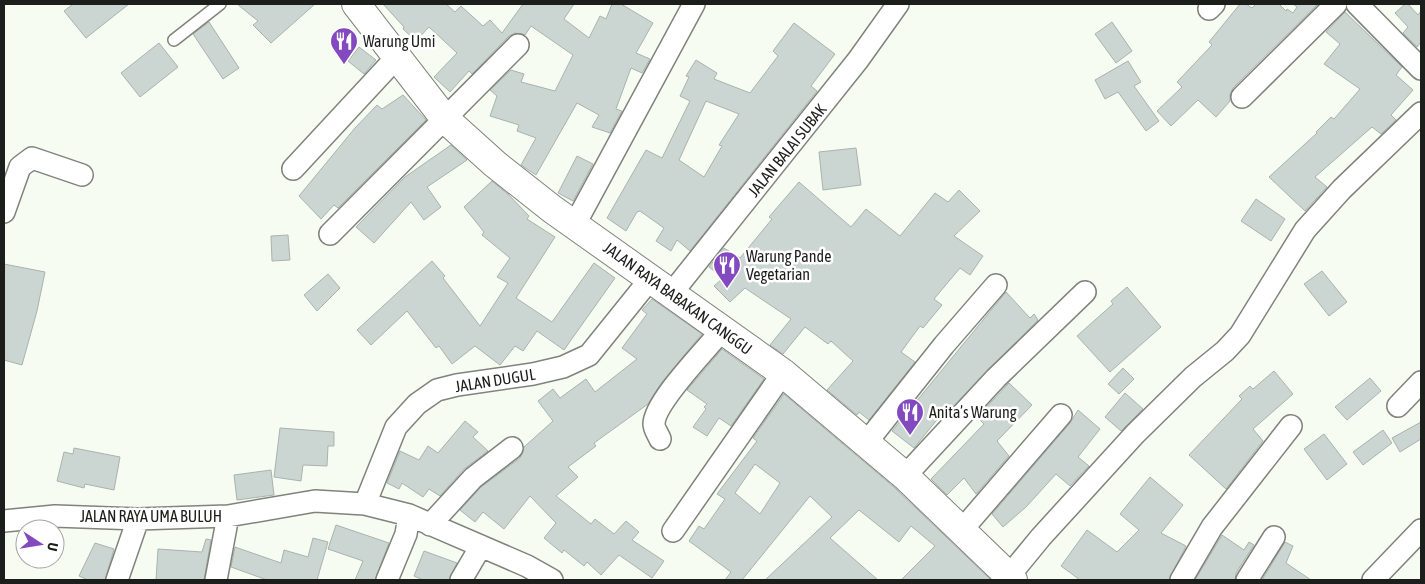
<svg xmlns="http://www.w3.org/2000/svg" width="1425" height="584" font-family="'Asap Condensed',sans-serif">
  <rect width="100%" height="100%" fill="#f7fcf3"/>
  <path fill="#cbd5d1" stroke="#a9b3ae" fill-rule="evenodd" d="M73,4H129L86,38L64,11Z
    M237,4H315L271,43L253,25L258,21Z
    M383,4H446L455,12L461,6L483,26L490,20L502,33L523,4H574L564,19L589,38L600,16L606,19L612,4H621L653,23L636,53L650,59L642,73L631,68L616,109L622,111L610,133L592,127L599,115L577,103L536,175L521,165L536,138L517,131L519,125L490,116L497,96L490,90L511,70L524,74L521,82L555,91L573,55L531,26L525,35L515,33L509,36L472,74L469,71L450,92L434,77L457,53L429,27L416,41L403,29L404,27Z
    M1240,4H1246L1252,8L1256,4H1279L1286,11L1287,9L1293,13L1297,7L1293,4H1318L1233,88L1230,94V101L1216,117L1198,100L1171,126L1157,111L1182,87L1177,82L1212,45L1209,42Z
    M1405,4H1408L1418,15L1421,11V42L1417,47L1403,33L1408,27L1395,13Z
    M1345,12L1402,67L1396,75L1413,90L1391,115L1396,120L1381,134L1372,127L1315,177L1327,187L1305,211L1269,177L1317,133L1316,132L1331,117L1334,119L1360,89L1324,64L1340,44L1326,32Z
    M209,22L239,68L223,79L193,34Z
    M1112,22L1132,51L1116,63L1095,34Z
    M794,23L835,54L811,86L817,91L690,251L677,240L671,251L656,241L664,228L640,211L637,212L626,231L607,218L646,150L662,158L690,101L680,96L689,77L686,76L696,60L717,73L714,79L750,93L778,56L773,51ZM706,101L739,114L719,145L722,146L704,177L679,160Z
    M159,43L178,67L140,97L121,73Z
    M359,47L376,60L364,74L348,61Z
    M1128,61L1141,82L1134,86L1159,121L1146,131L1118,92L1105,99L1095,80Z
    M403,95L426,120L338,208L334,205L321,219L299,196L355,128L377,105L382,109Z
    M451,145L467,160L427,187L441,207L424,220L411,202L374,243L356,227L405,177Z
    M856,148L861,185L823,190L819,152Z
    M577,156L593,164L573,201L558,193Z
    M492,181L509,195L529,216L527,219L555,237L516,298L552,322L594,263L615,278L564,350L537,331L523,351L515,346L500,365L475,346L452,364L439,346L436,348L407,311L371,345L357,330L432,261L445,276L443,278L480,326L508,283L497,277L510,258L482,235L484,232L464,207Z
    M799,182L851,227L866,209L900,236L935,193L948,202L959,190L980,211L954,236L983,256L970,275L960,268L934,299L942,305L923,328L920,326L901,352L915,362L869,420L859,412L857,415L827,390L853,361L831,341L828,344L805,327L783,354L770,345L791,319L745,288L730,302L714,286L723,278L709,267L724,248L740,258L772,219L769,217Z
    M1256,199L1285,219L1271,241L1241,221Z
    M288,235L290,260L272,261L271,236Z
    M4,264L45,272L37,311L22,365L4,360Z
    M1322,271L1347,302L1329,316L1304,284Z
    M328,274L340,288L317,311L304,295Z
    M1127,287L1161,327L1110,372L1077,336L1113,304L1111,301Z
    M1006,292L1030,318L1034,314L1038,320L948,412L945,410L914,448L892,431Z
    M652,299L702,334L662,382L648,404L594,443L596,446L568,467L578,477L556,496L591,524L595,519L614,534L626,521L639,532L632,540L664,561L652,578L619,555L601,575L587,562L584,566L564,550L562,553L544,538L556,523L530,496L504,529L483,512L475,522L460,510L481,487L520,458L524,447L553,421L538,401L553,389L560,398L586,379L595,392L637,359L622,348L647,314L642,310Z
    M722,349L764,379L731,426L719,418L707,436L693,427L706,409L704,407L707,404L687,390Z
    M1123,368L1134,379L1119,394L1108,384Z
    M1274,371L1293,394L1253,429L1263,441L1226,489L1189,455L1242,399L1239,396L1250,386L1253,389Z
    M1370,378L1381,391L1347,420L1335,407Z
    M1009,383L1032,405L997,441L1009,456L976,494L964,478L947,495L931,479L984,424L977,417Z
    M1125,393L1143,409L1121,431L1105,417Z
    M784,394L895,488L991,580H901L935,546L911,526L899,542L859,510L830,538L878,580H765L832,517L810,496L742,580H725L731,572L689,541L699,526L704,529L725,499L717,494L757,441L753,438ZM755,464L780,483L760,514L735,493Z
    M1078,410L1100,429L1078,457L1089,466L1070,486L1056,474L1026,507L1003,527L992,514L1070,423Z
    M465,421L478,432L473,437L488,451L464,469L440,496L429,489L423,497L402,483L399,489L387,483L400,451L419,460L428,446L438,453Z
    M1421,422V439L1400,452L1392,438Z
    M280,428L334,432V446H328L327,466L303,465L301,481L274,477Z
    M1383,430L1392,443L1363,465L1353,452Z
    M1324,434L1347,464L1327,480L1304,449Z
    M74,448L120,457L114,490L85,484L84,488L57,481L64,452L73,454Z
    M271,470L274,495L237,500L234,475Z
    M1150,477L1183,505L1161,533L1186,546L1169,580H1080L1061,566L1087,530L1117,552L1139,530L1120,514Z
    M336,525L389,543L375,580H355L363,561L328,549Z
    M1222,535L1244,550L1249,542L1254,545L1236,573L1235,580H1195Z
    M313,538L328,542L317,580H267L231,567L235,547L281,563L284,550L308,557Z
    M206,539L211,540L204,580H156L158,549L202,552Z
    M1285,542L1293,546L1286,563L1311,580H1262Z
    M95,543L114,549L105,580H88L79,576Z
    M424,551L457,563L449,580H423L414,576Z"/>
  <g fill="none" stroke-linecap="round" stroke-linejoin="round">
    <g stroke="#7f837b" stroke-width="14">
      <path id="lane" d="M174,40L220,4"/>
    </g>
    <g stroke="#7f837b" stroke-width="24">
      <path id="street" d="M1357,4L1421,69
        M1209,9L1214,4
        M1242,97L1336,4
        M293,169L396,58
        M4,212L20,167L32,158L82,175
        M575,224L694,4
        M330,234L518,45
        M671,294L858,60L898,4
        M1398,406L1421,382
        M660,439C658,434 654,429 654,424C654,402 707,349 722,330
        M866,443L944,345L996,285
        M905,476L996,378L1085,292
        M365,504L396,427L417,404L437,390L457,385L533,374L563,367L589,355L651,278
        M4,521L55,516L138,519L228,516L315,501L365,504L409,515L527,566L552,580
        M430,525L473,478L512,448
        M673,531L783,373
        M961,531L1061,415
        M1009,576L1041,537L1135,434L1193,377L1225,351L1240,335L1305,230L1342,189L1421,113
        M117,580L138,519
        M216,580L228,516
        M387,580L406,534L409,515
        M461,580L481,546
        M1181,580L1212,527L1291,426
        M1247,580L1274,537
        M1373,580L1421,530"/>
    </g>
    <g stroke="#7f837b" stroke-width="30">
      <path id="secondary" d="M356,4L445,119L495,164L552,209L783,373L905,476L1013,580"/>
    </g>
    <use href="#lane" stroke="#fff" stroke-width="11"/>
    <use href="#street" stroke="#fff" stroke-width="21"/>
    <use href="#secondary" stroke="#fff" stroke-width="28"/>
  </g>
  <defs>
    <g id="restaurant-pin" transform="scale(1.4375)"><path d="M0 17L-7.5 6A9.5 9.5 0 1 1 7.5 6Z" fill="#8349bf" stroke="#fff"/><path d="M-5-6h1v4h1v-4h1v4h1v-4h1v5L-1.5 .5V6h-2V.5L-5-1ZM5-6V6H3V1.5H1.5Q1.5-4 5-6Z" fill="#fff"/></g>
  </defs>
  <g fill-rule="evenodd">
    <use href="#restaurant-pin" x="344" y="41"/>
    <use href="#restaurant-pin" x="727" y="265"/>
    <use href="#restaurant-pin" x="910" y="412"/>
  </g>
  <g text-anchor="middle" stroke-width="5" stroke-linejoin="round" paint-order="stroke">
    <g font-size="16" fill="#1c1e1b" stroke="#fff" text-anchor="start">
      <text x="363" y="47">Warung Umi</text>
      <text x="746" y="262">Warung Pande<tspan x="746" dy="18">Vegetarian</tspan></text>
      <text x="929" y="418">Anita’s Warung</text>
    </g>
    <g font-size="16" fill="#1c1e1b" stroke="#fff">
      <text transform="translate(787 150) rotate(-51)" y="6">JALAN BALAI SUBAK</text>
      <text transform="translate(678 298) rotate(36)" y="6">JALAN RAYA BABAKAN CANGGU</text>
      <text transform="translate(495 380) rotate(-9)" y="6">JALAN DUGUL</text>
      <text x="151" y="522">JALAN RAYA UMA BULUH</text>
    </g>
  </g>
  <rect width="1425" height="584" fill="none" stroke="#1c1e1b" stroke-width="10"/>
  <g transform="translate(40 544) rotate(102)"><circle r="24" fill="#ffffff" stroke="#a4a5a4"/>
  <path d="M0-4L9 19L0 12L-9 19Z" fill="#8349bf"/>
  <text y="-8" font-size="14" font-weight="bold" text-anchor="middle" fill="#1c1e1b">U</text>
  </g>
</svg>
